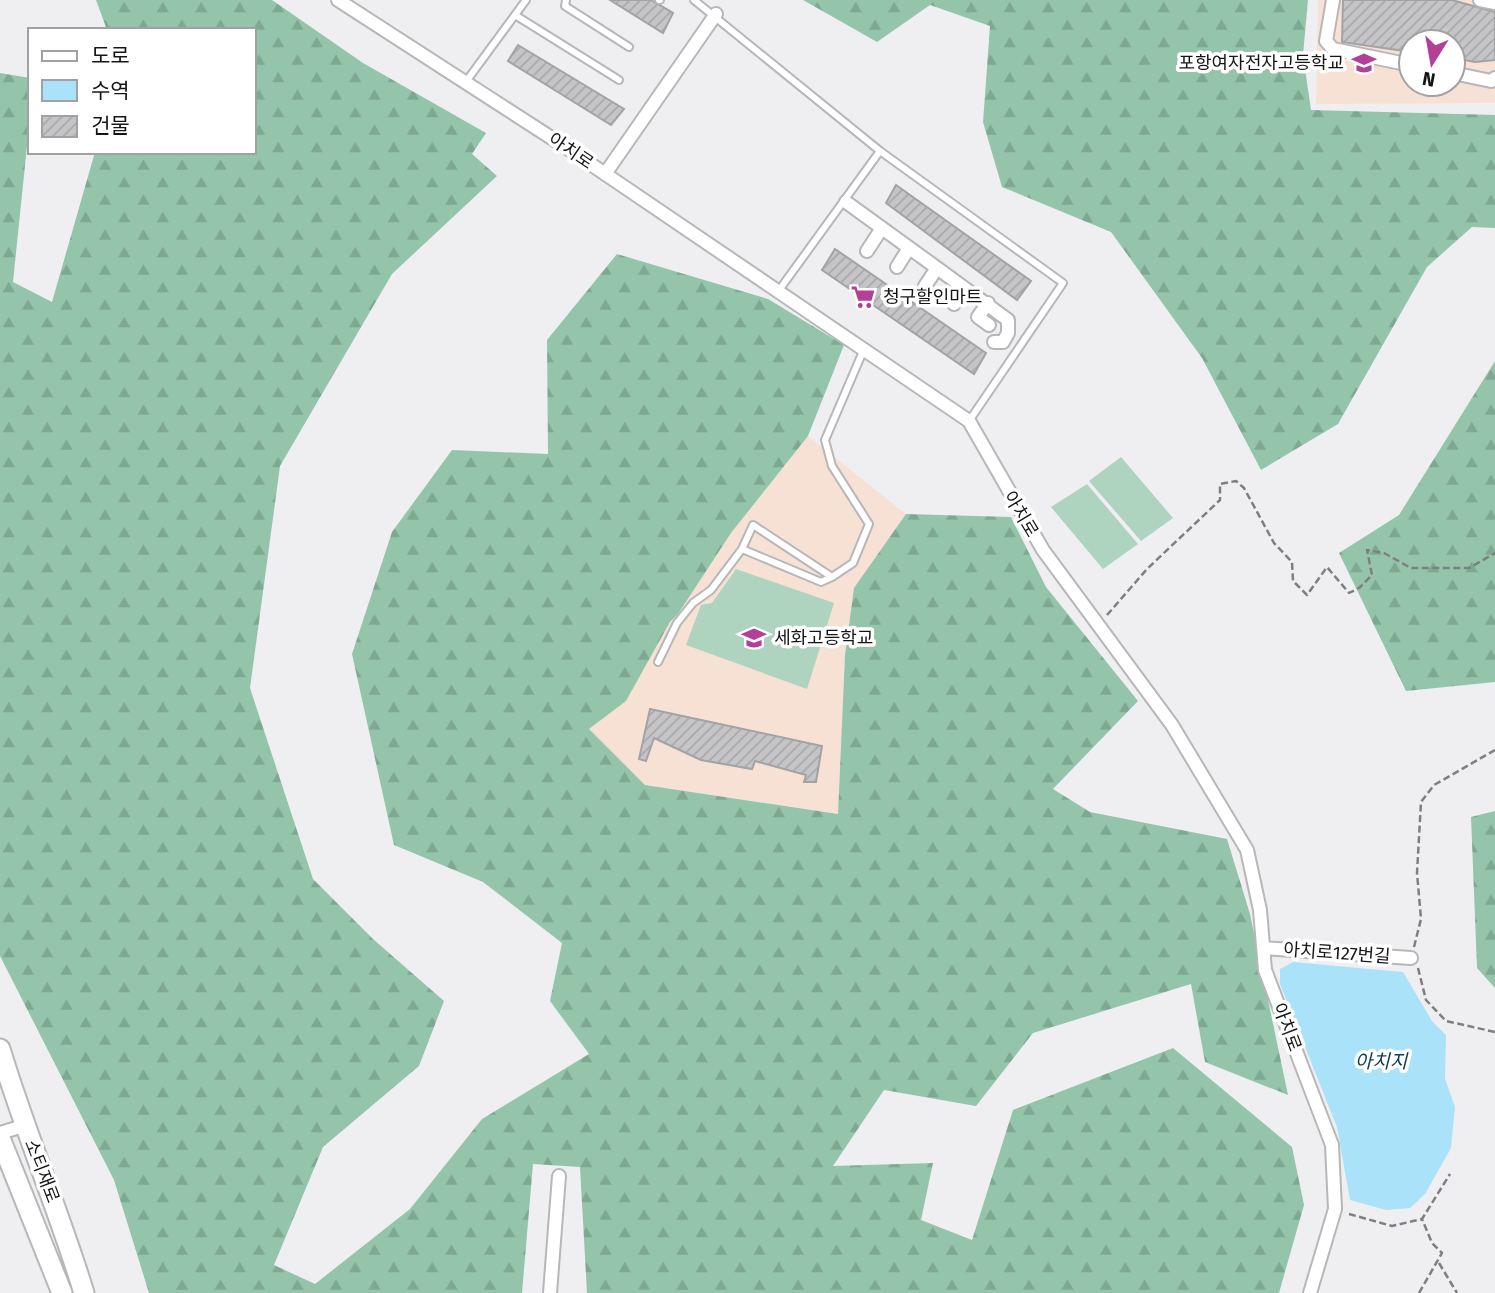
<svg xmlns="http://www.w3.org/2000/svg" width="1495" height="1293" font-family="'Fira Sans','Noto Sans KR',sans-serif">
  <defs>
    <pattern id="forest-firs" width="22" height="20" patternUnits="userSpaceOnUse" patternTransform="scale(1.75)"><rect width="22" height="20" fill="#94c5aa"/><path d="M5 1l3.5 6h-7zM16 11l3.5 6h-7z" fill="#7fa892"/></pattern>
    <pattern id="building-hatch" width="6" height="6" patternUnits="userSpaceOnUse" patternTransform="scale(1.75)"><rect width="6" height="6" fill="#c5c5c8"/><path d="M-1 1l2-2M0 6l6-6M5 7l2-2" fill="none" stroke="#a8a8ab"/></pattern>
  </defs>
  <rect width="100%" height="100%" fill="#efeff2"/>
  <path fill="#f7e1d5" fill-rule="evenodd" d="M1318,0H1495V103L1316,104ZM1411,42H1453V84H1411Z
    M808,436L906,514L854,589L845,655L839,814L645,785L588,729L626,701L670,622L678,614L731,533Z"/>
  <path fill="#aed3be" d="M1121,457L1173,518L1141,541L1089,481Z
    M1087,484L1138,544L1103,569L1051,507Z
    M736,569L834,603L807,689L686,645L701,605L712,603Z"/>
  <path fill="url(#forest-firs)" d="M96,0H272L363,63L486,133L472,154L497,176L392,274L280,466L250,688L313,879L373,939L444,1001L419,1066L323,1147L274,1265L315,1284L410,1209L482,1119L589,1054L550,1001L562,943L483,882L394,845L352,654L392,532L452,450L548,454L547,340L617,254L768,299L844,345L808,436L731,533L678,614L670,622L626,701L589,729L645,785L838,814L845,655L854,588L906,514L1011,517L1046,587L1138,701L1053,789L1090,812L1227,839L1250,914L1288,1095L1205,1062L1191,984L1033,1033L976,1106L884,1090L833,1166L933,1163L921,1220L972,1240L1013,1110L1173,1048L1292,1147L1304,1205L1279,1293H587L580,1167L533,1164L522,1293H149L114,1180L0,956V73L30,78V117L13,282L52,302L95,152H254V30H107Z
    M803,0H1308L1303,55L1311,110L1495,115V228L1472,227L1427,267L1338,424L1261,470L1202,358L1111,232L1002,187L983,122L990,26L930,5L877,42Z
    M1495,361V682L1406,691L1339,553L1399,515Z
    M1495,811V988L1477,968L1471,817Z"/>
  <path fill="#aae2f9" d="M1293,962L1403,972L1432,1021L1446,1035L1445,1079L1455,1107L1451,1148L1425,1194L1410,1208L1386,1210L1350,1200L1337,1127L1280,984V969Z"/>
  <path fill="url(#building-hatch)" stroke="#a3a3a6" stroke-width="2" d="M610,0H651L673,13L663,33Z
    M1343,0H1452L1495,12V60L1475,62L1453,58V42H1411V52L1342,42Z
    M518,45L624,109L611,125L508,61Z
    M896,185L1031,281L1017,300L886,203Z
    M835,249L986,353L974,374L822,270Z
    M650,709L822,746L816,782H804L806,775L755,761L752,769L701,760L654,738L646,761L639,759Z"/>
  <g fill="none" stroke-linecap="round" stroke-linejoin="round">
    <g stroke="#b7b7ba" stroke-width="10">
      <path id="service" d="M566,0L565,6L629,47
        M659,0H660
        M694,0L880,151L777,293
        M515,15L619,80
        M465,83L526,0
        M880,151L1063,283L969,421
        M832,577L821,582L742,549L753,525L832,577L853,563L869,524L832,466L825,440L864,349
        M658,662L677,623L693,603L711,590L742,549"/>
    </g>
    <g stroke="#b7b7ba" stroke-width="16">
      <path id="minor" d="M338,0L567,148L969,421L1043,550L1172,725L1247,850L1260,910L1265,970L1332,1145L1335,1209L1310,1293
        M1333,0L1326,41L1333,49L1411,65
        M1480,0L1495,3
        M1453,73L1491,81L1495,78
        M605,174L716,14
        M846,202L937,268L925,286
        M867,251L882,228
        M897,267L909,248
        M937,268L1008,320V333L1003,342H994
        M988,303L978,317L989,325
        M954,304L964,288
        M1263,948L1411,958
        M0,1133L23,1126
        M550,1293L559,1176"/>
    </g>
    <g stroke="#b7b7ba" stroke-width="23">
      <path id="primary" d="M0,1049C25,1132 59,1211 84,1293
        M0,1138L62,1293"/>
    </g>
    <path stroke="#7f7f81" stroke-width="2.5" stroke-dasharray="7 3.5" stroke-linecap="butt" d="M1107,615L1147,569L1220,500V484L1236,481L1244,488L1274,543L1292,562L1293,581L1307,595L1327,567L1349,593L1359,588L1372,575L1367,550L1384,553L1411,568H1469L1495,553
      M1414,947L1421,919L1417,873L1421,802L1434,785L1495,750
      M1418,968L1426,1000L1446,1021L1495,1032
      M1349,1214L1392,1226L1422,1219L1450,1174
      M1439,1263L1457,1293
      M1419,1293L1442,1253L1432,1243L1422,1219"/>
    <use href="#service" stroke="#fff" stroke-width="6"/>
    <use href="#minor" stroke="#fff" stroke-width="12"/>
    <use href="#primary" stroke="#fff" stroke-width="19"/>
  </g>
  <defs>
    <g id="school-bare" transform="scale(1.89)"><path d="M0-5L7-2L0 1L-7-2ZM-4 1L0 2.5L4 1V4Q0 6-4 4Z" fill="#b33f97" stroke="#fff" stroke-width="2.5" paint-order="stroke"/></g>
    <g id="supermarket-bare" transform="scale(1.89)"><path d="M-6-5.5h2.5l.6 2H6L4.5 2H-2.5L-4.4-4H-6ZM-1.5 3.2a1.3 1.3 0 1 0 .1 0ZM3 3.2a1.3 1.3 0 1 0 .1 0Z" fill="#b33f97" stroke="#fff" stroke-width="2.5" paint-order="stroke"/></g>
  </defs>
  <g fill-rule="evenodd">
    <use href="#school-bare" x="1364" y="63"/>
    <use href="#supermarket-bare" x="863" y="297"/>
    <use href="#school-bare" x="754" y="638"/>
  </g>
  <g text-anchor="middle" stroke-width="7" stroke-linejoin="round" paint-order="stroke">
    <g font-size="18" fill="#151516" stroke="#fff" text-anchor="start">
      <text x="1344" y="69" text-anchor="end">포항여자전자고등학교</text>
      <text x="883" y="303">청구할인마트</text>
      <text x="774" y="644">세화고등학교</text>
    </g>
    <g font-size="18" fill="#151516" stroke="#fff">
      <text transform="translate(571 151) rotate(34)" y="6">아치로</text>
      <text transform="translate(1021 514) rotate(59)" y="6">아치로</text>
      <text transform="translate(1337 953) rotate(4)" y="6">아치로127번길</text>
      <text transform="translate(1287 1027) rotate(69)" y="6">아치로</text>
      <text transform="translate(42 1171) rotate(69)" y="6">소티재로</text>
    </g>
    <g font-size="19" font-style="italic" fill="#0c3d4d" stroke="#fff">
      <text x="1381" y="1068">아치지</text>
    </g>
  </g>
  <rect x="28" y="28" width="228" height="126" fill="#ffffff" stroke="#a1a1a2" stroke-width="2"/>
  <rect x="42" y="51" width="35" height="10" fill="#ffffff" stroke="#a1a1a2" stroke-width="2"/>
  <text x="91" y="63" font-size="21" fill="#151516">도로</text>
  <rect x="42" y="80" width="35" height="21" fill="#aae2f9" stroke="#a1a1a2" stroke-width="2"/>
  <text x="91" y="98" font-size="21" fill="#151516">수역</text>
  <rect x="42" y="116" width="35" height="21" fill="url(#building-hatch)" stroke="#a1a1a2" stroke-width="2"/>
  <text x="91" y="133" font-size="21" fill="#151516">건물</text>
  <g transform="translate(1432 63) rotate(191)"><circle r="33" fill="#ffffff" stroke="#a1a1a2" stroke-width="2"/>
  <path d="M0-5L12 26L0 18L-12 26Z" fill="#b33f97"/>
  <text y="-10" font-size="19" font-weight="bold" text-anchor="middle" fill="#151516">N</text>
  </g>
</svg>
